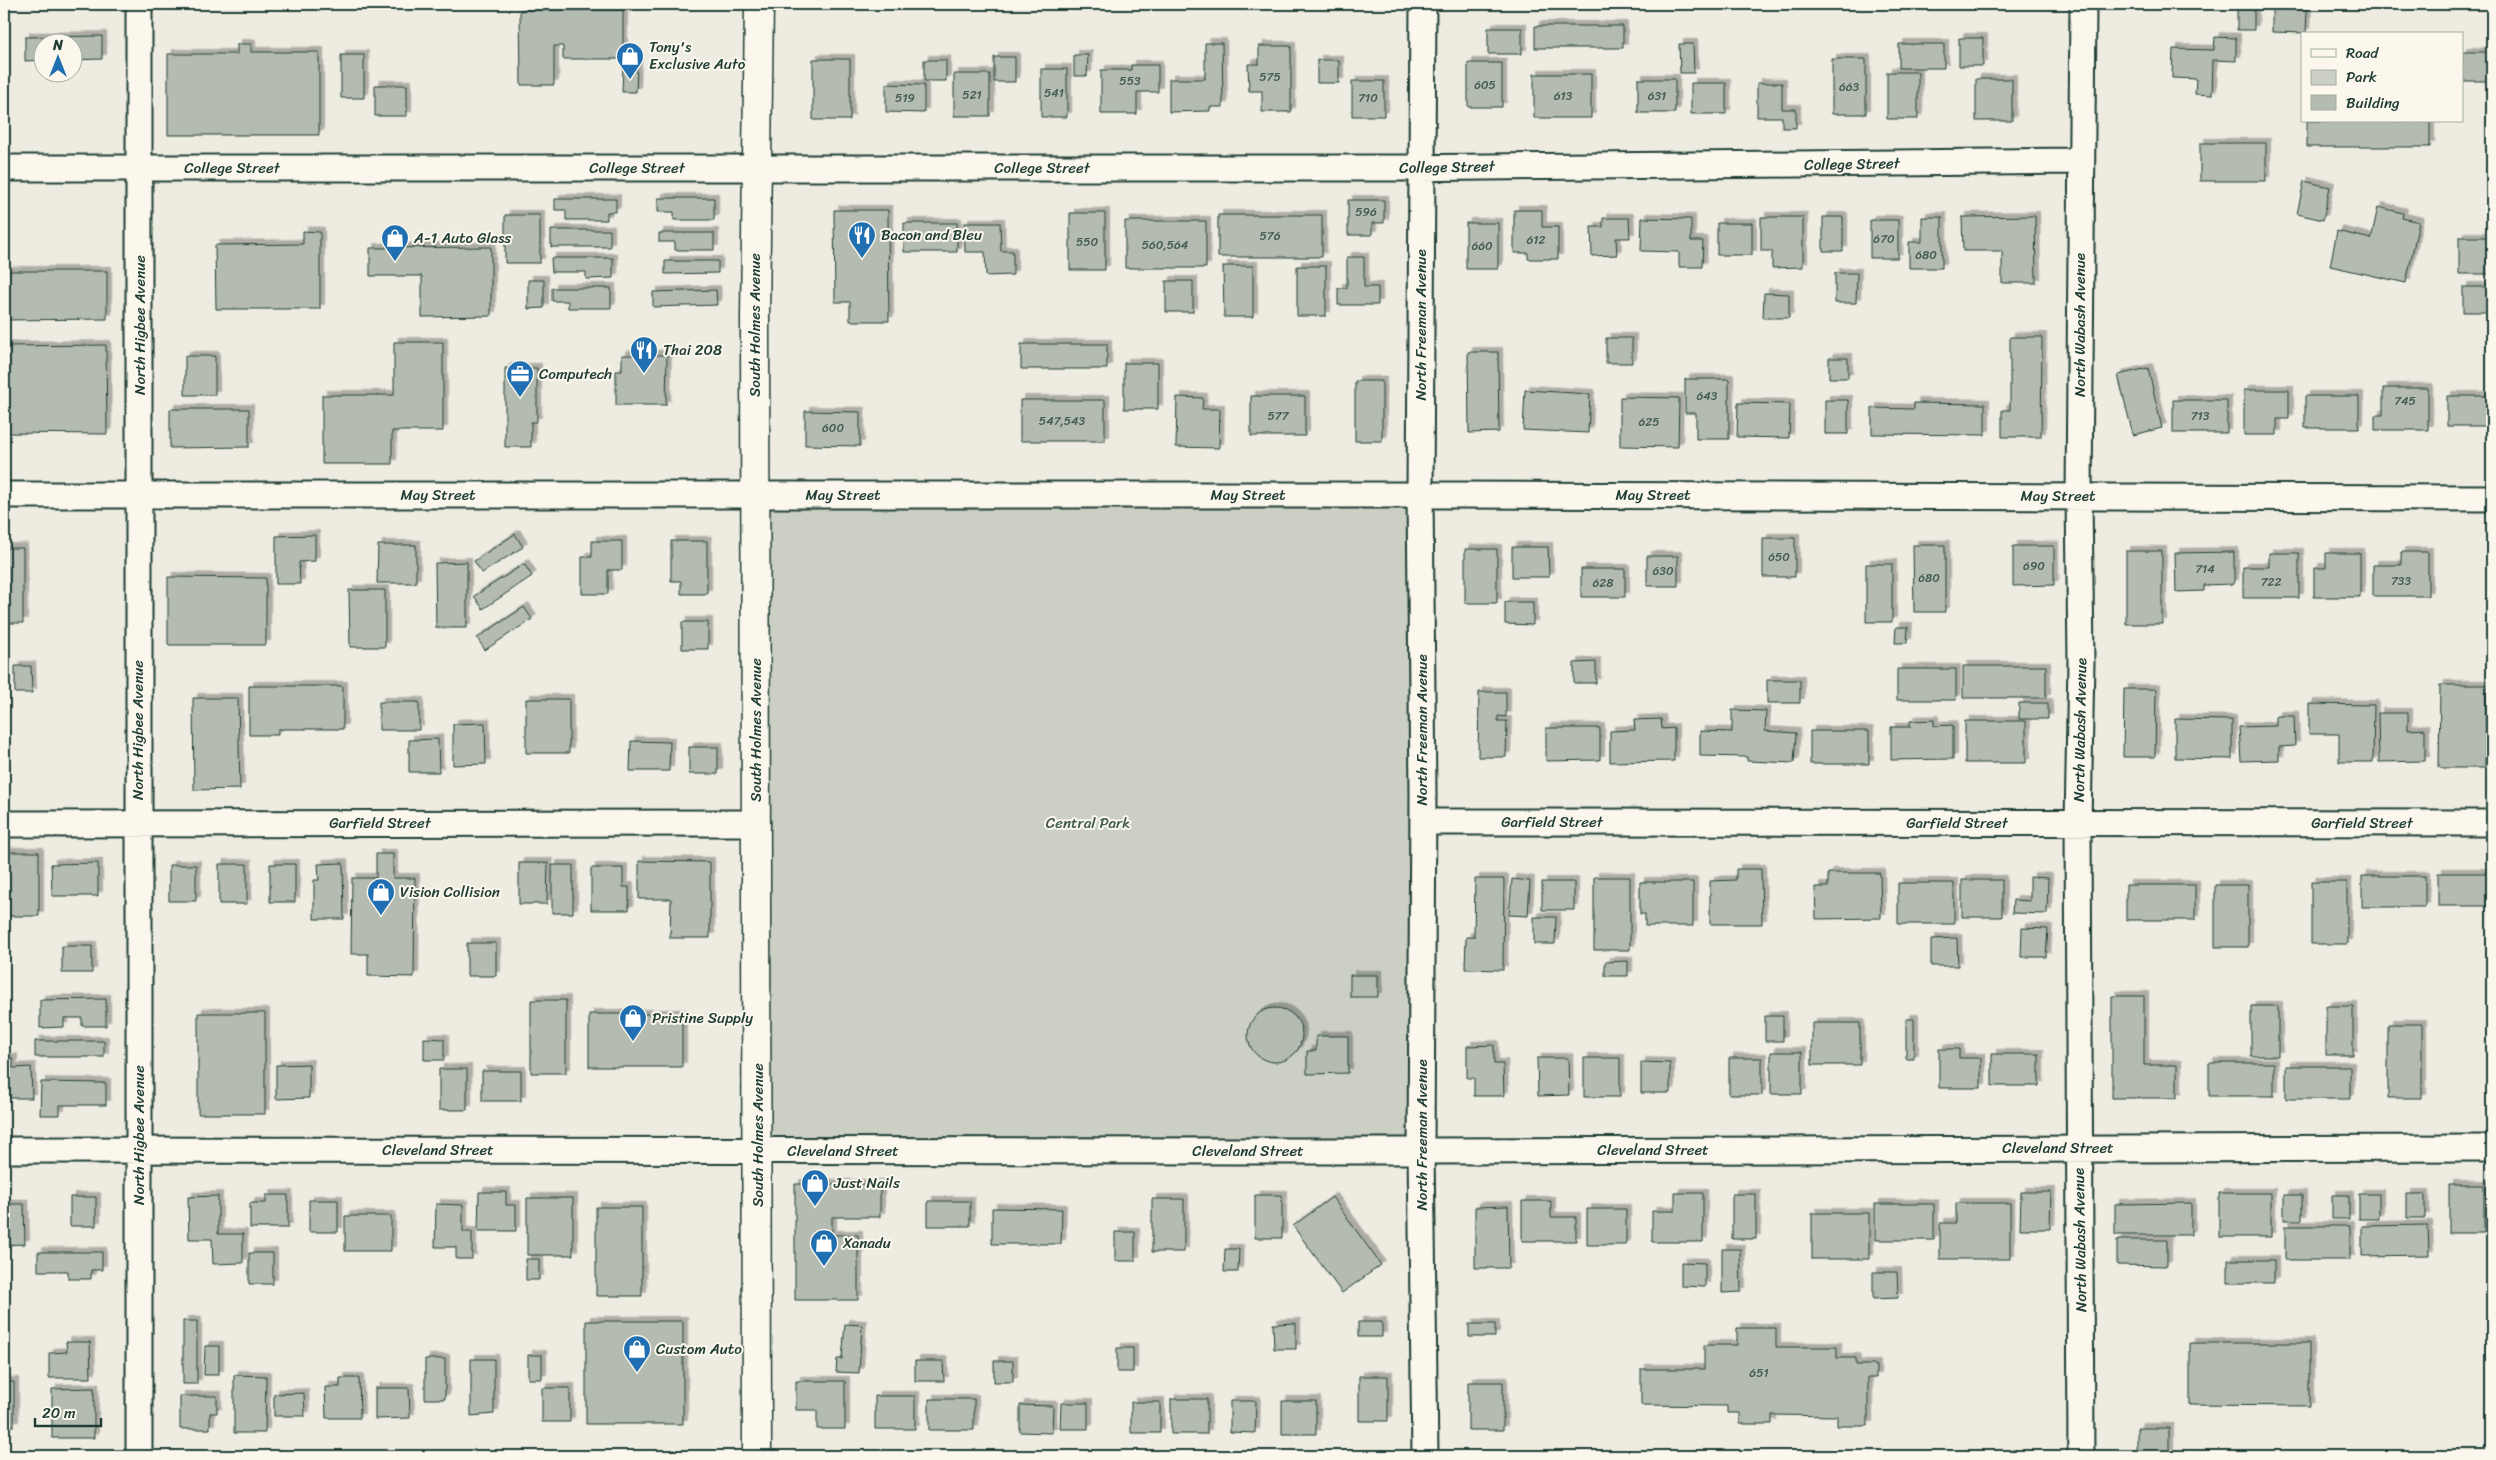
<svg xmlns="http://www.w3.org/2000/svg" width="2496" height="1460" font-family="Sriracha,sans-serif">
  <defs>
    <filter id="shadow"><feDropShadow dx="4.5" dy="-4.5" stdDeviation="0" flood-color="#0004"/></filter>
  </defs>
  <rect width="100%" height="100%" fill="#eeece1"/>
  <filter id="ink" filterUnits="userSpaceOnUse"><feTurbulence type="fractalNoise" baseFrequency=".02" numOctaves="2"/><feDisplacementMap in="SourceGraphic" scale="10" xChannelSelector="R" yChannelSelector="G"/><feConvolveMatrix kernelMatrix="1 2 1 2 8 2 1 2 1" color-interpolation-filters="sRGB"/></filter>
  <g filter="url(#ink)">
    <path fill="#cbcfc4" stroke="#75867c" d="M755,495H1420L1421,1151H758Z"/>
    <path fill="#b4bbb0" stroke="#1f3d34" filter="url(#shadow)" d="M2237,9H2254V30H2237Z
      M2272,9L2307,10L2306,33L2272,32Z
      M520,10H623V59H563V46H554V85H521Z
      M1535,26H1623V48H1535Z
      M1488,28H1522V54H1488Z
      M102,36V59L72,60V42H42V60L25,61V37Z
      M2215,37L2236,38V61L2213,60L2212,95L2195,94L2196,79L2172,78L2173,49L2214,50Z
      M1959,38H1983V66H1959Z
      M1205,43H1222L1223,107H1210V111L1169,112V79H1205Z
      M237,44H251V52H319V135H168V54H237Z
      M1679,44H1693L1694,73H1680Z
      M1899,44H1944V68H1899Z
      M1259,46H1291V112H1262V91H1249L1248,64H1259Z
      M2462,52H2492V81H2462Z
      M341,55H364V98H341Z
      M1074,55H1088L1087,76H1074Z
      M994,57H1015V82H994Z
      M813,59H850V120H813Z
      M1832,59H1866V114H1832Z
      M924,60H946V81H924Z
      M1317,60H1339V83H1317Z
      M1468,63H1502V107H1468Z
      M1131,65H1158V92H1137V114H1101V70H1131Z
      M623,66H637L636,92H622Z
      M1041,69H1067V117H1041Z
      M1887,72H1918V119H1887Z
      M954,74H990V116H954Z
      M1534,74H1591V118H1534Z
      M1638,79H1675V113H1638Z
      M1976,79H2012V121H1976Z
      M1352,81H1384V116H1352Z
      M1691,83H1726V114H1691Z
      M1757,83H1782V109H1796V128H1782V117H1757Z
      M886,84L924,85V113L886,112Z
      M375,85H407V116H375Z
      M2307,121H2430V147H2307Z
      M2200,143H2266V181H2200Z
      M2304,181L2330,187L2323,220L2297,214Z
      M658,198H714V220H674V212H658Z
      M555,199H616V212H607V220H566V210H555Z
      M1348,200H1384V223H1372V235H1348Z
      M2378,207L2403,213L2402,218L2419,222L2406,283L2330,266L2337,231L2371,239Z
      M834,210H888L889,321H850V302H835Z
      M1514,210H1542V227H1558V259H1528V253H1514Z
      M1070,213H1105V270H1070Z
      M505,215H540V263H505Z
      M1218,215H1322V257H1218Z
      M2035,216L2036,283H2002V251H1963L1962,217Z
      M1761,217H1803V267L1772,268V251H1761Z
      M1823,217H1843V251H1823Z
      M1922,217H1942V268H1909V242H1922Z
      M1603,218H1629L1630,238H1616L1617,255L1592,256L1591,227H1603Z
      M1642,218L1691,219V241H1703L1702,267H1679V252L1641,251Z
      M1870,220H1898V258H1870Z
      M1125,221H1206V268H1125Z
      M904,223H957V252H904Z
      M964,223H1000L1001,251H1013V275L986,276L985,252H965Z
      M1466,223H1498V269H1466Z
      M1717,223H1752V255H1717Z
      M551,230H610V247H551Z
      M303,231L320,232V309H216L215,245L303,244Z
      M659,233H714V250H675V242H659Z
      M2459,237H2492V274H2459Z
      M491,247V316L422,317V276H370V248Z
      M1347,257H1364V287H1378V305H1338V288H1347Z
      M551,258H613V278L586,279V272H552Z
      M665,261H718V273L665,274Z
      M1223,266H1253V317H1224Z
      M1297,266H1326V316H1297Z
      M4,271H107V319L4,320Z
      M1835,273H1857L1856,303H1835Z
      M528,280H544V308L528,309Z
      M1166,281H1193V312H1166Z
      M2463,287H2492V312H2463Z
      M552,288H611V308H568V301H552Z
      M716,290L717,305L653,307V292Z
      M1764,293L1789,294V318H1763Z
      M2010,337H2042L2041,437H2002V410H2010Z
      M1606,338H1632V363H1606Z
      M394,342H443V431H392V464H322V395H394Z
      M1021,344H1107V369H1021Z
      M106,345L107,434L5,433L4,346Z
      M1468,352H1498L1499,432L1469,433Z
      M622,355H667L666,405H616V371H622Z
      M185,356H215V395H185Z
      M1829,358H1848V378H1829Z
      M1124,363H1158V409H1124Z
      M505,368H537V422H531V447H505Z
      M2148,368L2162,428L2133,435L2118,375Z
      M1685,379H1729V439H1696V413H1685Z
      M1355,381H1382V441H1355Z
      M2383,388H2428V430H2375V415H2383Z
      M1525,390L1590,394L1588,433L1523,430Z
      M2244,390H2289V419H2277V435H2244Z
      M1251,396H1305V436H1251Z
      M2305,396H2359V428H2305Z
      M2447,396H2492V426H2447Z
      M1177,397L1203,398L1202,409H1220L1219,448L1176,447Z
      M1620,397L1679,398L1678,447L1620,446Z
      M1020,400H1105V441H1020Z
      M1825,400H1848V434H1825Z
      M2173,400H2227V433H2173Z
      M1738,403L1790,404L1789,438L1737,437Z
      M1914,403L1985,404V435L1872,434V408L1914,409Z
      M170,409H249V447L170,448Z
      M805,411L860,412V446L805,445Z
      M515,534L523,547L482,573L474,561Z
      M315,535V561L299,562L300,584H276V536Z
      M1763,538H1795V577H1763Z
      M592,541H622V570H608V594H582V557H592Z
      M671,541H707V594H681V581H671Z
      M378,545H416V583H377Z
      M1913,545H1945V612H1914Z
      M2013,546H2054V585L2013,586Z
      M1512,547H1548L1549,577H1512Z
      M4,548H23V623H4Z
      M1465,549H1497V603H1465Z
      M2126,551H2162V624H2126Z
      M2234,552V584L2204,585V591L2176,592L2175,553Z
      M2401,552H2428V596H2373V565H2401Z
      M2269,553H2299V598H2243V567H2269Z
      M2326,553H2360V597H2314V568H2326Z
      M1647,556H1678V586H1647Z
      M467,562V628H436L435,563Z
      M524,564L532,576L483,609L474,596Z
      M1866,564H1892V622H1866Z
      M1581,569H1625V597H1581Z
      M168,577L266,578V645H168Z
      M349,590H385V647H350Z
      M1505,602H1533V625L1505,624Z
      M524,607L532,619L485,650L477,638Z
      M682,622H708V649H682Z
      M1896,627H1908L1907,643H1895Z
      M1596,662V683H1574V663Z
      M15,666H31L32,693H15Z
      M1963,666H2046V698H1963Z
      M1897,669H1956V700H1897Z
      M1767,680H1800V703H1767Z
      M2440,685H2486L2485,768H2439Z
      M249,686H343V729H278V735H249Z
      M2124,689H2156L2155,757H2123Z
      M1479,692H1506V717L1498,716V721H1507L1506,757H1478Z
      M193,698H238L240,789L194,790Z
      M526,699H569V753H526Z
      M379,702H419V730H379Z
      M2019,703H2048V719H2019Z
      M2309,704L2374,705L2373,762H2339V734H2309Z
      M1732,710L1766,711L1765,731L1796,733L1794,763L1747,761V757L1700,756V731L1732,732Z
      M2378,713H2408V730L2425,729V761L2379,762Z
      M2276,716H2294L2295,746L2279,747V760L2241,761L2239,727L2276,726Z
      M1661,719L1662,729L1674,728V761L1610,762V731L1635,730L1634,720Z
      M2175,719L2232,720V759L2175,758Z
      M1934,720V726L1953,725V759L1891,760V727H1910V721Z
      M1965,721H2026V763H1965Z
      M485,723L486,764L453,765V724Z
      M1546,728H1600V760L1546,761Z
      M1810,731H1869V764H1810Z
      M438,739L439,772H409V740Z
      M631,741L670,742L669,771H630Z
      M689,747H718V774H689Z
      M6,852H39V916H6Z
      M376,854H393V878H415L414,977L368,976V954H351L352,878H376Z
      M639,861L710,862V938H670L671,899H639Z
      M98,863V896H52L51,864Z
      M343,863L344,919H314V880H319L318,864Z
      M519,863H548L547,904H519Z
      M219,864H247V904H219Z
      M270,864H295V902H270Z
      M169,865H196V901H169Z
      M552,865H573V913H552Z
      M591,868H623V887H629V910H591Z
      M1736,869H1761L1762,924H1710V881L1736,880Z
      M1828,873H1880L1881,918L1816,919L1815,887H1828Z
      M2438,873H2492V906H2438Z
      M2362,876H2425V907H2362Z
      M1594,877H1630V950H1594Z
      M2030,877L2048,878L2047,914L2012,913L2013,900L2030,901Z
      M1475,879H1504L1503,970L1465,969L1466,937H1474Z
      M1512,879L1530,881L1528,916L1509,915Z
      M1962,880H2002V917H1962Z
      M1542,882H1574V910H1542Z
      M1640,882H1693V926H1645V914H1640Z
      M2311,882H2347V944H2311Z
      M1898,883H1954V924H1898Z
      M2126,885H2195V920H2126Z
      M2215,885H2248V947H2215Z
      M1534,917H1556L1555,944H1534Z
      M2022,928L2048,929L2046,957H2021Z
      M1957,938L1958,966H1931V939Z
      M467,943H496V976H467Z
      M62,946H92V973H62Z
      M1628,961V976H1605V962Z
      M1350,975H1378V997H1350Z
      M2112,996H2144V1065H2177V1098H2112Z
      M106,999V1026H82V1018H64V1027L40,1028V1000Z
      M531,1000H566V1073H531Z
      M2251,1006H2278V1056H2251Z
      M2326,1006H2353V1055H2326Z
      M1248 1035a27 27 0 1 1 54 0a27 27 0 1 1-54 0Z
      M198,1013H265V1114H198Z
      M589,1014H682V1067H589Z
      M1765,1016H1783V1041H1765Z
      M1906,1019H1914V1059H1906Z
      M1812,1023H1860V1065H1812Z
      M2388,1024H2422V1098H2388Z
      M1316,1036H1348V1073L1307,1074V1051H1316Z
      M424,1038L444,1039V1060H424Z
      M35,1041H104V1057H35Z
      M1494,1045V1064H1503L1504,1096H1474V1078H1467V1046Z
      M1939,1049H1959V1058H1981V1088H1939Z
      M1771,1052H1802V1094H1771Z
      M1992,1054H2039V1086H1992Z
      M4,1058H13V1068L31,1067L32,1098H4Z
      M1537,1058H1568L1569,1095L1538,1096Z
      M1584,1058H1620V1097H1584Z
      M1729,1058H1762V1095H1729Z
      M1641,1062L1670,1063V1093H1641Z
      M2209,1063H2274V1096H2209Z
      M309,1064V1098L276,1099V1065Z
      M2286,1066H2350V1099H2286Z
      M439,1069H467V1110H439Z
      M482,1071H521V1101H482Z
      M41,1082L106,1083V1105H60V1115H40Z
      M795,1184H880V1217H832V1235H858V1300H795Z
      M2449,1185H2484V1233H2449Z
      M479,1192H506V1205H516V1231H478Z
      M2021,1192H2051L2050,1229H2020Z
      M1675,1193H1703V1242H1652V1211H1675Z
      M2219,1193H2271V1237H2219Z
      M1732,1194H1756V1239H1732Z
      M2359,1194H2379V1219H2359Z
      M2407,1194H2425V1218H2407Z
      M266,1195H288V1228H250V1203H266Z
      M1255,1195H1282V1238H1255Z
      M2284,1195H2302V1220H2284Z
      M2332,1195H2349V1219H2332Z
      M218,1196V1234H243V1263L213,1264L212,1239H189L188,1197Z
      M70,1197H96V1226H70Z
      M1332,1197L1381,1265L1342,1293L1293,1226Z
      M527,1198H573V1255H527Z
      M1152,1199H1184V1252H1152Z
      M309,1200H338V1232H309Z
      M928,1201H970V1226H928Z
      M1522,1201H1551V1217H1576V1241H1522Z
      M1956,1203H2010V1259H1940V1223H1956Z
      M2191,1203V1235H2115V1204Z
      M4,1204H24L25,1244L4,1245Z
      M436,1204L463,1205V1232H472V1259H456V1247H435Z
      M1875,1204H1934V1240H1875Z
      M1508,1206L1509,1268H1475V1207Z
      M596,1207H642V1296H596Z
      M992,1208L1062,1209L1061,1244H992Z
      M1587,1209H1626V1245H1587Z
      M1812,1213H1869V1259H1812Z
      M345,1216H391V1251H345Z
      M2428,1225L2429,1255L2362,1256V1226Z
      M2285,1226H2350V1260H2285Z
      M1115,1232H1135V1261H1115Z
      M2117,1240H2167V1266L2117,1265Z
      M1225,1249H1239L1238,1272H1224Z
      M1722,1249H1740L1741,1292L1722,1293Z
      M38,1252H102V1270H91V1279H68V1271H38Z
      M249,1253H273V1284H249Z
      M526,1259H539V1280H526Z
      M2228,1260H2274V1283H2228Z
      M1681,1262L1705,1263V1287L1681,1286Z
      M1873,1272H1897L1898,1298L1873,1299Z
      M183,1321H197V1384H183Z
      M586,1321H683V1424H586Z
      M1358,1322H1382V1337H1358Z
      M1296,1323V1349H1274L1273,1324Z
      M845,1324L862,1325L859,1373L836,1372L837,1359H842Z
      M1469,1324H1495V1337H1469Z
      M1737,1328H1776V1347H1837V1358H1856V1365H1876V1378H1868V1426H1837V1416L1772,1415V1424H1740V1413H1727V1406L1641,1405V1369H1704V1345H1737Z
      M66,1342H90L91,1378H49V1353L67,1352Z
      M2190,1343H2309V1406L2190,1405Z
      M205,1346H219V1375H204Z
      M1117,1348H1133V1372H1117Z
      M528,1355H542V1379H528Z
      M425,1359H445V1399H425Z
      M471,1359H494V1414L471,1416Z
      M915,1361H943L944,1381H915Z
      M994,1361H1013V1382H994Z
      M234,1375L266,1376L265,1433H234Z
      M1359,1376H1388V1421H1359Z
      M340,1378H359L360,1418H326L325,1387H340Z
      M796,1381H845V1429H817V1410H796Z
      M4,1382H14V1426H4Z
      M1468,1382H1503V1430H1468Z
      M94,1388V1438H52V1389Z
      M375,1388H409L410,1418L375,1419Z
      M542,1388H570V1422H542Z
      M304,1393L305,1416H274V1394Z
      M180,1396H217V1413H210V1429H180Z
      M875,1396H915V1429H875Z
      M929,1399H974V1430H929Z
      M1171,1399H1207V1434H1171Z
      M1230,1401H1256L1255,1433L1230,1432Z
      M1282,1401H1316V1434H1282Z
      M1131,1402H1160V1433H1131Z
      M1061,1403H1088V1429H1060Z
      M1020,1405L1053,1406L1052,1433L1020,1432Z
      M2137,1428H2169V1456H2137Z"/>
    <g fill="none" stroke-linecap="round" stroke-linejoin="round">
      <g stroke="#1f3d34" stroke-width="29">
        <path id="minor" d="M139,4V1456
          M1423,4L1420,495L1423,794L1421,1151L1425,1456
          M4,168H1396L2081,161
          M4,495H1456L2492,498
          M1423,822L2492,823
          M4,824L757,823
          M4,1150L1421,1151L2492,1148
          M2081,1456L2078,824L2081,661L2079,496L2083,4"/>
      </g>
      <g stroke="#1f3d34" stroke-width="31">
        <path id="major" d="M757,1456L755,316L759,4"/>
      </g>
      <use href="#minor" stroke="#fbf7ec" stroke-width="25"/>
      <use href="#major" stroke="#fbf7ec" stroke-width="28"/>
    </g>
  </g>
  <defs>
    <g id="shop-pin" transform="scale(1.4375)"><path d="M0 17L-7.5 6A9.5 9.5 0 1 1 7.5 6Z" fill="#1f6fb2" stroke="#fbf7ec"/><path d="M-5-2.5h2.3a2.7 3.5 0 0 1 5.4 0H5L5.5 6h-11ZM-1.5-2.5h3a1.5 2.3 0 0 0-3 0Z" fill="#fff"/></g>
    <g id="restaurant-pin" transform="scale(1.4375)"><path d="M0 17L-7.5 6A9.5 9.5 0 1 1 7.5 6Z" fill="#1f6fb2" stroke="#fbf7ec"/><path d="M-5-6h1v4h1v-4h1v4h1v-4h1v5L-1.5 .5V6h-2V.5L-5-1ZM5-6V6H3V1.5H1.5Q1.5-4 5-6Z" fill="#fff"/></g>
    <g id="office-pin" transform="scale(1.4375)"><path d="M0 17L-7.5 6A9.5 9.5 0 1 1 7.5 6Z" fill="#1f6fb2" stroke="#fbf7ec"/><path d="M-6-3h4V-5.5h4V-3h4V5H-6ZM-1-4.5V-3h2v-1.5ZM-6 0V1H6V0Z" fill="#fff"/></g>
  </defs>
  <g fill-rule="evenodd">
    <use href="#shop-pin" x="630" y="56"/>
    <use href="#restaurant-pin" x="862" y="235"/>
    <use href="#shop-pin" x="395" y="238"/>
    <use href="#restaurant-pin" x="644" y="350"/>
    <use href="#office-pin" x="520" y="374"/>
    <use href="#shop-pin" x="381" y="892"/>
    <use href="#shop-pin" x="633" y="1018"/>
    <use href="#shop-pin" x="815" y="1183"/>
    <use href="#shop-pin" x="824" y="1243"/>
    <use href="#shop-pin" x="637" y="1349"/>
  </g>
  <g text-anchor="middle" stroke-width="4" stroke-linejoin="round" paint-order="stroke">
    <g font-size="12" fill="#445c53">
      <text x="1270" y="81">575</text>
      <text x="1130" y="85">553</text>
      <text x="1485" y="89">605</text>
      <text x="1849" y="91">663</text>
      <text x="1054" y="97">541</text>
      <text x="972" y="99">521</text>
      <text x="1563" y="100">613</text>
      <text x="1657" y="100">631</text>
      <text x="905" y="102">519</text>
      <text x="1368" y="102">710</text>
      <text x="1366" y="216">596</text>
      <text x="1270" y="240">576</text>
      <text x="1884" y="243">670</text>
      <text x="1536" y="244">612</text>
      <text x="1087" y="246">550</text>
      <text x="1165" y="249">560,564</text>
      <text x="1482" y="250">660</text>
      <text x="1926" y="259">680</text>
      <text x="1707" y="400">643</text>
      <text x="2405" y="405">745</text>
      <text x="1278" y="420">577</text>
      <text x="2200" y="420">713</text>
      <text x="1062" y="425">547,543</text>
      <text x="1649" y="426">625</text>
      <text x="833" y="432">600</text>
      <text x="1779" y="561">650</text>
      <text x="2034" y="570">690</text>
      <text x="2205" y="573">714</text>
      <text x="1663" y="575">630</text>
      <text x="1929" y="582">680</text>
      <text x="2401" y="585">733</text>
      <text x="2271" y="586">722</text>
      <text x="1603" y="587">628</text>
      <text x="1759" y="1377">651</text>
    </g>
    <g font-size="15" fill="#1f3d34" stroke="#fbf7ec" text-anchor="start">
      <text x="649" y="52">Tony's<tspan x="649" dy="17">Exclusive Auto</tspan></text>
      <text x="881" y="240">Bacon and Bleu</text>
      <text x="414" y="243">A-1 Auto Glass</text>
      <text x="663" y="355">Thai 208</text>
      <text x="539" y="379">Computech</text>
      <text x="400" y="897">Vision Collision</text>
      <text x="652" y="1023">Pristine Supply</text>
      <text x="834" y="1188">Just Nails</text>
      <text x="843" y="1248">Xanadu</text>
      <text x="656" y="1354">Custom Auto</text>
    </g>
    <g font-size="15" fill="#1f3d34" stroke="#fbf7ec">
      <text transform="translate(1852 164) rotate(-1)" y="5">College Street</text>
      <text transform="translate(1447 167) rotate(-1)" y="5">College Street</text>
      <text x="232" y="173">College Street</text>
      <text x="637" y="173">College Street</text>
      <text x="1042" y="173">College Street</text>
      <text transform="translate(140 325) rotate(-90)" y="5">North Higbee Avenue</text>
      <text transform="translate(755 325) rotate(-90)" y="5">South Holmes Avenue</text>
      <text transform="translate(1421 325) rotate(-90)" y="5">North Freeman Avenue</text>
      <text transform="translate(2080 325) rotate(-90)" y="5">North Wabash Avenue</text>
      <text x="438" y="500">May Street</text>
      <text x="843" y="500">May Street</text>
      <text x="1248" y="500">May Street</text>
      <text x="1653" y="500">May Street</text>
      <text x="2058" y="501">May Street</text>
      <text transform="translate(138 730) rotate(-90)" y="5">North Higbee Avenue</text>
      <text transform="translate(756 730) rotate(-90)" y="5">South Holmes Avenue</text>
      <text transform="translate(1422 730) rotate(-90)" y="5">North Freeman Avenue</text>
      <text transform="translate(2080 730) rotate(-89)" y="5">North Wabash Avenue</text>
      <text x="1552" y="827">Garfield Street</text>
      <text x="380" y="828">Garfield Street</text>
      <text x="1957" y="828">Garfield Street</text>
      <text x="2362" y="828">Garfield Street</text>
      <text transform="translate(139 1135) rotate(-90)" y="5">North Higbee Avenue</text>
      <text transform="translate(758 1135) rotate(-90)" y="5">South Holmes Avenue</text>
      <text transform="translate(1422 1135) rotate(-90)" y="5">North Freeman Avenue</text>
      <text x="2058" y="1153">Cleveland Street</text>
      <text x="438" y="1155">Cleveland Street</text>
      <text x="1653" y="1155">Cleveland Street</text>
      <text x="843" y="1156">Cleveland Street</text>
      <text x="1248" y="1156">Cleveland Street</text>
      <text transform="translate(2080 1240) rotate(-91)" y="5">North Wabash Avenue</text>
    </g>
    <g font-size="15" fill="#415a51" stroke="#fbf7ec">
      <text x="1088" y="828">Central Park</text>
    </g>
  </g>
  <rect width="2496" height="1460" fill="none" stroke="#fbf7ec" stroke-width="20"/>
  <rect x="10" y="10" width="2476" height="1440" fill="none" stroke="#1f3d34" stroke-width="2" filter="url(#ink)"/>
  <rect x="2301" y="32" width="162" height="90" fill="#fbf7ec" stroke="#a3ada2"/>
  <rect x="2311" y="49" width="25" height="8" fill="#fbf7ec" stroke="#a3ada2"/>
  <text x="2346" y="58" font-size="15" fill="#1f3d34">Road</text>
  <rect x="2311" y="70" width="25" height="15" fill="#cbcfc4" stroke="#a3ada2"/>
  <text x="2346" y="82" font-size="15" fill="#1f3d34">Park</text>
  <rect x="2311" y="95" width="25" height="15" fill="#b4bbb0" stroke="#a3ada2"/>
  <text x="2346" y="108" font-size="15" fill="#1f3d34">Building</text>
  <g transform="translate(58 58)"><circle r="24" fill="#fbf7ec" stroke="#a3ada2"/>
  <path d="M0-4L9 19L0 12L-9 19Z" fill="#1f6fb2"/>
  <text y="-8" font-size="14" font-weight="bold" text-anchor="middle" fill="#1f3d34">N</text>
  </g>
  <path d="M35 1418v8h66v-8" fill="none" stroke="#1f3d34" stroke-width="2.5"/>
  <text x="42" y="1418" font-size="15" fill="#1f3d34" stroke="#fbf7ec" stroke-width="4" paint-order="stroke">20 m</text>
</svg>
